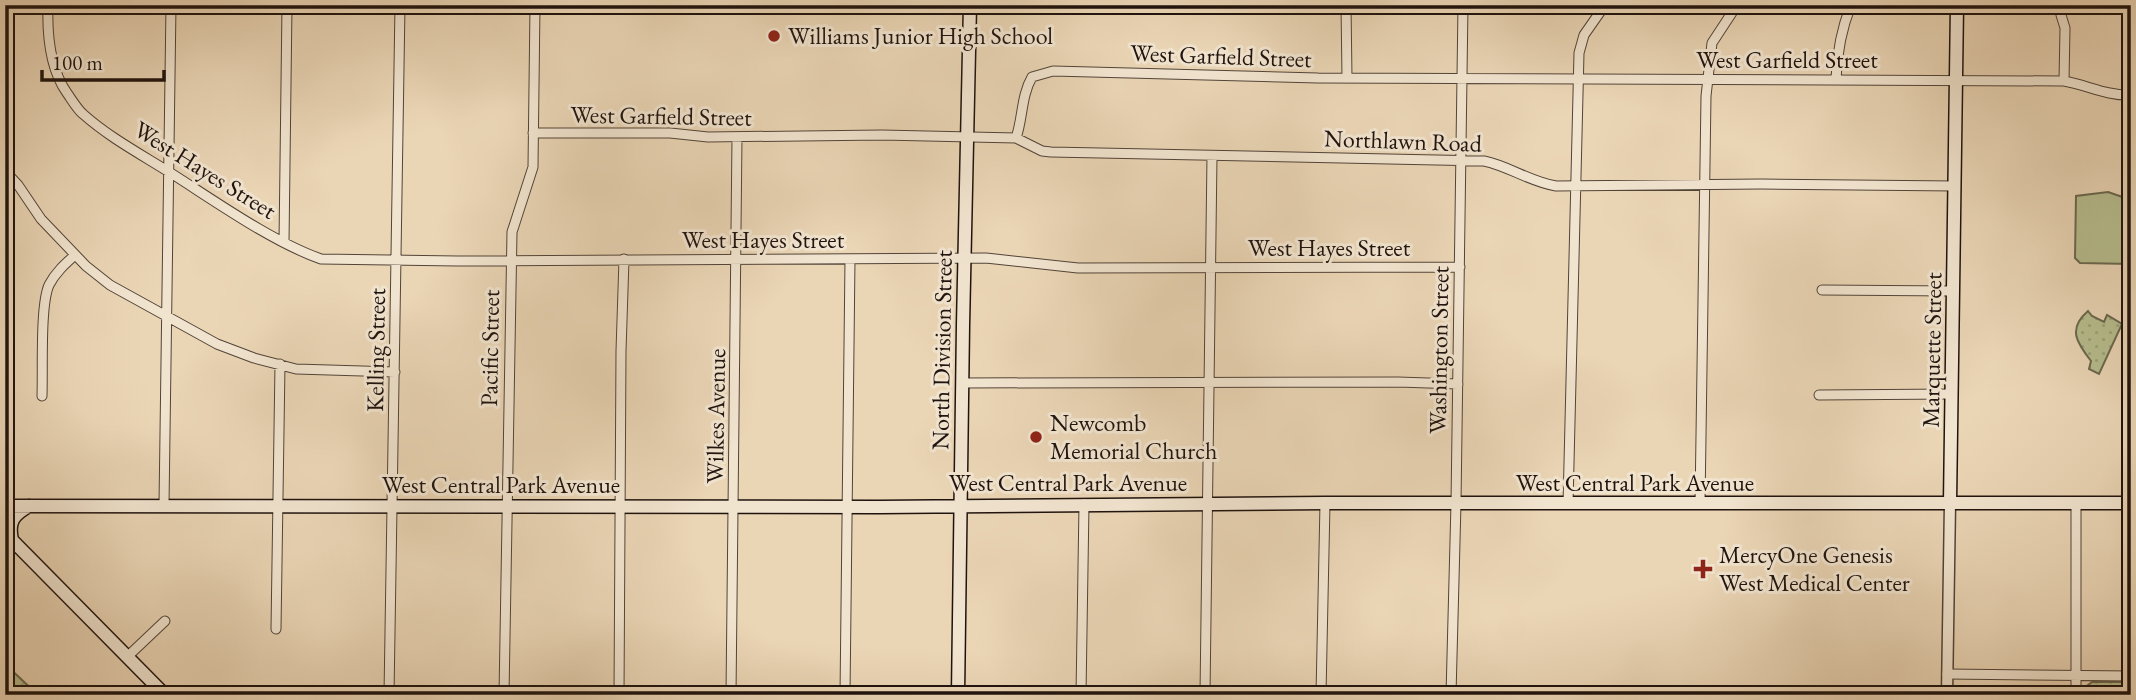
<svg xmlns="http://www.w3.org/2000/svg" width="2136" height="700" font-family="'EB Garamond',serif">
  <defs>
    <pattern id="grass-dots" width="8" height="8" patternUnits="userSpaceOnUse" patternTransform="scale(1.75)"><rect width="8" height="8" fill="#b6bd8e"/><path d="M2 2h.1M6 6h.1" fill="none" stroke="#9ca279" stroke-width="1.8" stroke-linecap="round"/></pattern>
    <pattern id="forest-crowns" width="20" height="18" patternUnits="userSpaceOnUse" patternTransform="scale(1.75)"><rect width="20" height="18" fill="#b6bd8e"/><path d="M2 6a3 3 0 1 1 6 0M12 15a3 3 0 1 1 6 0" fill="none" stroke="#9ca279"/></pattern>
  </defs>
  <rect width="100%" height="100%" fill="#ead5b5"/>
  <filter id="stains"><feTurbulence type="fractalNoise" baseFrequency=".00286" numOctaves="4"/><feColorMatrix values="0 0 0 0 .2 0 0 0 0 .09 0 0 0 0 .02 0 0 0 .5 -.17"/></filter>
  <radialGradient id="worn" r=".72"><stop offset=".6" stop-color="#630" stop-opacity="0"/><stop offset="1" stop-color="#630" stop-opacity=".3"/></radialGradient>
  <path fill="url(#grass-dots)" stroke="#6a684e" stroke-width="2" d="M2088,311L2092,316L2104,322L2107,315L2122,324L2099,374L2089,369L2091,361C2077,343 2067,329 2088,311Z
    M2092,682H2131V695H2083L2084,688Z"/>
  <path fill="url(#forest-crowns)" stroke="#6a684e" stroke-width="2" d="M5,664L38,695H12L5,689Z"/>
  <path fill="#b6bd8e" stroke="#6a684e" stroke-width="2" d="M2108,192L2131,200V264L2080,263L2075,258L2076,196Z"/>
  <g fill="none" stroke-linecap="round" stroke-linejoin="round">
    <g stroke="#524438" stroke-width="11">
      <path id="minor" d="M48,5C47,34 50,69 67,93C72,100 77,109 83,114C111,139 146,157 177,177C219,204 275,243 321,259L457,261L986,258L1078,268L1460,267
        M1346,5L1347,78
        M2061,15L2065,28L2064,81
        M1836,79C1837,53 1841,30 1851,5
        M533,133H670L708,137L882,135L1016,138L1042,151L1051,152L1484,161C1509,166 1530,182 1556,186L1761,184L1955,186
        M1016,138C1023,118 1021,96 1032,77L1053,71L1318,78L2064,81C2087,85 2107,96 2131,95
        M5,171L18,185L41,219L86,266L110,285L217,344L254,358L296,369L395,372
        M284,242L287,5
        M1822,290L1953,291
        M962,383L1398,382L1458,384
        M1819,395L1952,394
        M42,396C43,370 40,305 49,285C55,273 65,264 75,255
        M1568,504L1579,53L1584,35L1605,5
        M1700,504L1706,96L1712,43L1737,5
        M164,505L171,5
        M276,629L280,364
        M127,657L165,621
        M1947,674L2131,676
        M389,695L400,5
        M504,695L512,232L533,167L535,5
        M619,695L621,351L624,259
        M731,695L737,137
        M845,695L850,259
        M1081,695L1084,504
        M1205,695L1212,156
        M1321,695L1325,503
        M1451,695L1456,503L1463,5
        M2076,695V503"/>
    </g>
    <g stroke="#524438" stroke-width="13">
      <path id="tertiary" d="M1947,695L1950,503"/>
    </g>
    <g stroke="#1f130e" stroke-width="15">
      <path id="secondary" d="M1950,503L1957,5
        M5,506L879,507L1325,503H2131
        M5,533L165,695
        M12,540C8,522 13,515 29,506
        M958,695L963,325L970,5"/>
    </g>
    <use href="#minor" stroke="#f1e4cf" stroke-width="9"/>
    <use href="#tertiary" stroke="#f1e4cf" stroke-width="10"/>
    <use href="#secondary" stroke="#f1e4cf" stroke-width="12"/>
  </g>
  <g fill="#8f2418" stroke="#f1e4cf" stroke-width="2.5">
    <circle cx="774" cy="36" r="7"/>
    <circle cx="1036" cy="437" r="7"/>
    <path d="M1699.5 558.5h7v7h7v7h-7v7h-7v-7h-7v-7h7z"/>
  </g>
  <g text-anchor="middle" stroke-width="6" stroke-linejoin="round" paint-order="stroke">
    <g font-size="24" fill="#1f130e" stroke="#f1e4cf" text-anchor="start">
      <text x="788" y="44">Williams Junior High School</text>
      <text x="1050" y="431">Newcomb<tspan x="1050" dy="28">Memorial Church</tspan></text>
      <text x="1719" y="563">MercyOne Genesis<tspan x="1719" dy="28">West Medical Center</tspan></text>
    </g>
    <g font-size="24" fill="#1f130e" stroke="#f1e4cf">
      <text transform="translate(1221 56) rotate(2)" y="8">West Garfield Street</text>
      <text x="1787" y="68">West Garfield Street</text>
      <text transform="translate(661 116) rotate(1)" y="8">West Garfield Street</text>
      <text transform="translate(1403 141) rotate(2)" y="8">Northlawn Road</text>
      <text transform="translate(205 170) rotate(32)" y="8">West Hayes Street</text>
      <text x="763" y="248">West Hayes Street</text>
      <text x="1329" y="256">West Hayes Street</text>
      <text transform="translate(490 348) rotate(-89)" y="8">Pacific Street</text>
      <text transform="translate(376 350) rotate(-89)" y="8">Kelling Street</text>
      <text transform="translate(942 350) rotate(-89)" y="8">North Division Street</text>
      <text transform="translate(1439 350) rotate(-89)" y="8">Washington Street</text>
      <text transform="translate(1932 350) rotate(-89)" y="8">Marquette Street</text>
      <text transform="translate(716 416) rotate(-89)" y="8">Wilkes Avenue</text>
      <text x="1068" y="491">West Central Park Avenue</text>
      <text x="1635" y="491">West Central Park Avenue</text>
      <text x="501" y="493">West Central Park Avenue</text>
    </g>
  </g>
  <rect width="2136" height="700" fill="none" stroke="#ead5b5" stroke-width="28"/>
  <rect x="7" y="7" width="2122" height="686" fill="none" stroke="#1f130e" stroke-width="3.5"/>
  <rect x="14" y="14" width="2108" height="672" fill="none" stroke="#1f130e" stroke-width="2"/>
  <path d="M42 70v10h122v-10" fill="none" stroke="#1f130e" stroke-width="3.5"/>
  <text x="52" y="70" font-size="21" fill="#1f130e" stroke="#f1e4cf" stroke-width="5" paint-order="stroke">100 m</text>
  <rect width="100%" height="100%" filter="url(#stains)"/>
  <rect width="100%" height="100%" fill="url(#worn)"/>
</svg>
